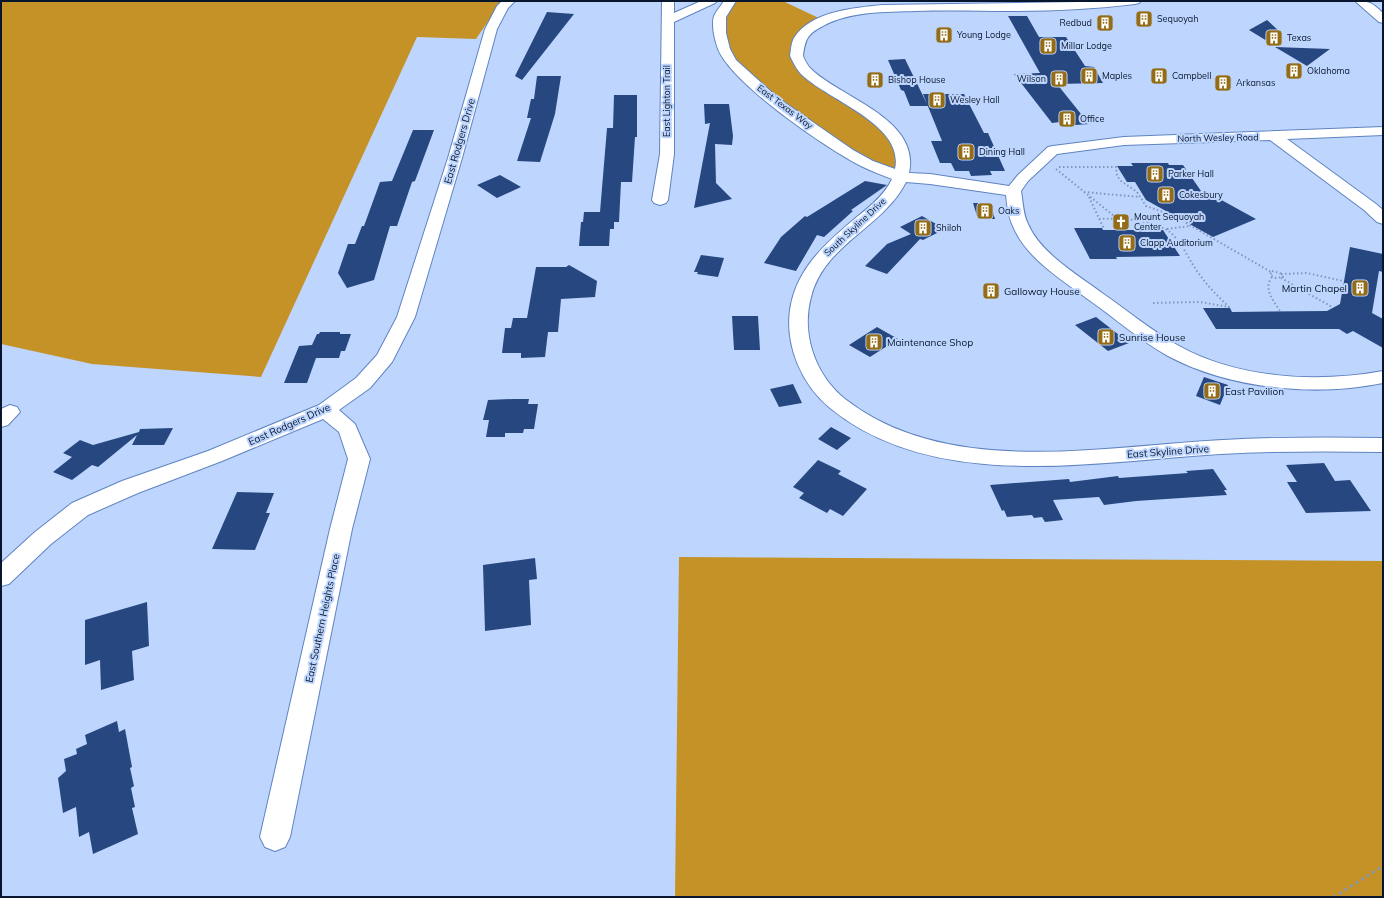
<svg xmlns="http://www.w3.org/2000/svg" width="1384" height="898" font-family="Mulish,sans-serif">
  <rect width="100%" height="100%" fill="#bed6fe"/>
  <path fill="#c59227" d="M1,1H502L476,39L417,37L261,377L92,364L1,344Z
    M730,1L785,2L825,21L804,33L799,64L888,127L901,177L865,162L741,73L720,33Z
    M679,557L1383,561V897H675Z"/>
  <path fill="#274780" d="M547,12L574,14L522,80L515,76Z
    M1008,16H1027L1039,37H1066L1085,66L1094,67L1103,83L1057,84L1089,124L1062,126L1060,122L1052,123L1014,74L1040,73Z
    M1267,20L1280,32L1267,41L1249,30Z
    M1275,47L1330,49L1307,66Z
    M905,59L928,106H910L904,91L901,90L888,60Z
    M537,76H561L555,114L540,162L517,161L531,118H527L531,99H534Z
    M923,94H964L984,133H988L1005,171H990L992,175L971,176L969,171H955L951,163H940L931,141H942Z
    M614,95H637V137H635L632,182H621L619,222H614V229H610L609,246H579L581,222H583L584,212H600L607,128H613Z
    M704,104H729L733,136L732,145L715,144L716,183L732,199L694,208L710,123L705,124Z
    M413,130H434L415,181L412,182L397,226H390L374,280L347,288L338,273L348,244H355L362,226H364L380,182L392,181Z
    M1131,163H1168L1169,165H1183L1201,191L1213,198L1216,197L1256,219L1213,237L1146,200L1135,182H1127L1117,166H1133Z
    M500,175L521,187L497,198L477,185Z
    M865,181L887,185L851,210L853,211L824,237L817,235L796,271L764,263L781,237L805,216L807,217Z
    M973,203H990L995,219H978Z
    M922,216L945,229L923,240L920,239L887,274L865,266L887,244L911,234L900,227Z
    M1074,228H1102L1103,230H1163L1180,256L1116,257L1117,259H1090Z
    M1350,247L1383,254V272L1379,271L1372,313L1383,319V348L1353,331L1347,334L1339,329H1216L1203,308H1230L1232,312L1327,311L1340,304Z
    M701,255L724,258L718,277L697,274L698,272H694Z
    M569,265L597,281L595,297L561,299L558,332H548L545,357L521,358V353H502L505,328H511L513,318H527L536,267H566Z
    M732,316H758L760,350H734Z
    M1096,317L1114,331L1129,343L1108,351L1075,325Z
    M877,327L898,339L870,357L849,345Z
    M320,332H340V334H351L345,351H341L339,358H316L307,383H284L299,346L312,345L317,334H319Z
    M1204,377L1228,385L1220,405L1196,396Z
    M793,384L802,403L779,407L770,389Z
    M513,399H529L528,404H538L534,429H524L523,433H505V437H486L489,420H483L488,400Z
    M831,427L851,438L837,450L818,439Z
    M173,428L164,445H132L137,435L98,467L92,465L72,480L53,472L72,457L63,453L80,440L93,445L139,432L140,429Z
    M818,460L841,471L838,474L867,489L843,516L830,509L827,513L799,498L804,493L793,487Z
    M1324,463L1335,481L1350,480L1371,511L1306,513L1287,482H1297L1286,465Z
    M1213,469L1227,490H1224L1227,495L1136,501L1104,505L1099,497L1053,500L1063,520L1045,522L1042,517L1034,518L1032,515L1007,517L1004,510L1002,511L990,485L1069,479L1070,482L1118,476L1119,478L1188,473L1186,471Z
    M237,492L274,493L266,513H270L255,550L212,549Z
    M535,558L537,579L529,580L531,625L485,631L483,565Z
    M147,602L149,646L132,651L134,680L101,690L100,660L85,665V620Z
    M117,721L119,732L125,729L132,767L130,768L134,786L131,788L135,807L132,808L138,834L93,854L89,832L79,837L76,807L63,813L58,778L66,771L64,759L77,754L76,749L87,744L85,735Z"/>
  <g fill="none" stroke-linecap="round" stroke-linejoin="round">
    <g stroke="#5f83c1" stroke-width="2">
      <path id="minor" d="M502,1H515L508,8L497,29L462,158L415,317L392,362L370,388L339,410L355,424L370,459L352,529L290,837L285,847L275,851L265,847L260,837L330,529L348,459L339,432L323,419L222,461L138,493L88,515L51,544L9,584L1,586V563L35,532L72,503L122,481L208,451L319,405L356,378L377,355L397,317L448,158L485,29L497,6Z
        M662,1H674V13L701,1H717L715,3L674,22V154L668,200L666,203L660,205L654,203L652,200L660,154Z
        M724,1H736L726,17V33L730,49L736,60L778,98L853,150L873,161L895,169C905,124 827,100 801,74C797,70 793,62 790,56C791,51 791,43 794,38C811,11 854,8 882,5L1141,1L1139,3L1135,4C1094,9 1054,11 1013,11C981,11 948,10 916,11C885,12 850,11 823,26C807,34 805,40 803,56C805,61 808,66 811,69C841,98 921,119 909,173L930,174L1009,186L1018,175L1048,147L1053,146L1124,137L1383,127V135L1287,139L1376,204L1383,210V224L1377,222L1364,210L1270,140L1124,145L1057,154L1028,181L1021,191C1023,202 1023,214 1028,224C1040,253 1078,275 1102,293C1128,311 1152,331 1179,346C1239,379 1317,383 1383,371V383C1314,397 1230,389 1168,356C1139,340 1115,318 1089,300C1061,279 1025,258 1012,224C1008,215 1007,204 1006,195L930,184L906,182C883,228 824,244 811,297C801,334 815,375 845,399C947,479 1104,446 1223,440C1277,437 1330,437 1383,438V452C1329,451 1275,451 1221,454C1097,461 935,494 830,408C802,385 785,346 790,310C796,268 827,242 858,216C871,206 885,194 892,179C882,175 871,171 861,166C826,148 732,84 718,49C715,41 711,25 714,16C716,11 721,6 724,1Z
        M1355,1C1370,1 1372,3 1383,13V23L1379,22Z
        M10,405L17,407L20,412L8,425L1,427V409Z"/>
    </g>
    <path stroke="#8296b9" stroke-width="2" stroke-dasharray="1.5 2.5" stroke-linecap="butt" d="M1059,167H1116L1117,176L1121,181L1137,192L1146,206L1174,216L1271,272
      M1056,169L1130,229
      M1084,192L1140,197
      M1089,197L1104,229
      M1099,219C1121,218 1145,219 1165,229C1179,235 1190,263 1200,275C1208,287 1219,297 1229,307L1200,302L1151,303
      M1167,229L1191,226
      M1272,271L1280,273L1283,277L1276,278L1270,275Z
      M1281,274L1307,273L1343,281
      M1272,277C1263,289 1273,300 1280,311
      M1281,278L1332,307"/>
    <path stroke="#8296b9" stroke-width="3" stroke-dasharray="2.5 4" stroke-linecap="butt" d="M1334,897L1383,866"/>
    <use href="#minor" fill="#fff" fill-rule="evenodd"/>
  </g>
  <defs>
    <g id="building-square" transform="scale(0.9)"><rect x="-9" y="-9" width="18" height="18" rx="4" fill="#946c16" stroke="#bed6fe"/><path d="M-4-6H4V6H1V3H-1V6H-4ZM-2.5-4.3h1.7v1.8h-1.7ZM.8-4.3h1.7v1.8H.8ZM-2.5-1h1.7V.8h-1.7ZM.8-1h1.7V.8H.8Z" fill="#fff"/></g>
    <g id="church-square" transform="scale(0.9)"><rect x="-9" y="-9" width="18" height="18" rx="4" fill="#946c16" stroke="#bed6fe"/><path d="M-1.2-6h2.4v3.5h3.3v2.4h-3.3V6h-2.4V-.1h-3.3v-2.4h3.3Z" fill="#fff"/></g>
  </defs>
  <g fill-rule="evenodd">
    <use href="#building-square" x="1144" y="19"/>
    <use href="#building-square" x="1105" y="23"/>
    <use href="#building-square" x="944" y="35"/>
    <use href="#building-square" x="1274" y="38"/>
    <use href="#building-square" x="1048" y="46"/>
    <use href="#building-square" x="1294" y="71"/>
    <use href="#building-square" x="1089" y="76"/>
    <use href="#building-square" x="1159" y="76"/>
    <use href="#building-square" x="1059" y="79"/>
    <use href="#building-square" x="875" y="80"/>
    <use href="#building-square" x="1223" y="83"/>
    <use href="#building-square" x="937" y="100"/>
    <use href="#building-square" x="1067" y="119"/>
    <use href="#building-square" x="966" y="152"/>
    <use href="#building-square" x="1155" y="174"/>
    <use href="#building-square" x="1166" y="195"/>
    <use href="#building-square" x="985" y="211"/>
    <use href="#church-square" x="1121" y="222"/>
    <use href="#building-square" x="923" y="228"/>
    <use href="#building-square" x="1127" y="243"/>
    <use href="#building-square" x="1360" y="288"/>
    <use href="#building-square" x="991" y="291"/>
    <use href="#building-square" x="1106" y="337"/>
    <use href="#building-square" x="874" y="342"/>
    <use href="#building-square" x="1212" y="391"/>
  </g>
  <g text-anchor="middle" stroke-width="4" stroke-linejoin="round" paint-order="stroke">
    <g font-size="9" fill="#08162d" stroke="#bed6fe" text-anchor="start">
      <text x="1157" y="22">Sequoyah</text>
      <text x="1092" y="26" text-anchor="end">Redbud</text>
      <text x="957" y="38">Young Lodge</text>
      <text x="1287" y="41">Texas</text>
      <text x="1061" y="49">Millar Lodge</text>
      <text x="1307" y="74">Oklahoma</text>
      <text x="1102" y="79">Maples</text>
      <text x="1172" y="79">Campbell</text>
      <text x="1046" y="82" text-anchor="end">Wilson</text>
      <text x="888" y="83">Bishop House</text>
      <text x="1236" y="86">Arkansas</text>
      <text x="950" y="103">Wesley Hall</text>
      <text x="1080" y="122">Office</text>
      <text x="979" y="155">Dining Hall</text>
      <text x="1168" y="177">Parker Hall</text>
      <text x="1179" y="198">Cokesbury</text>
      <text x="998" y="214">Oaks</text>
      <text x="1134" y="220">Mount Sequoyah<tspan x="1134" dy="10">Center</tspan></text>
      <text x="936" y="231">Shiloh</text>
      <text x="1140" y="246">Clapp Auditorium</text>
    </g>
    <g font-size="9" fill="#08162d" stroke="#bed6fe">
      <text transform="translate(667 101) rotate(-90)" y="3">East Lighton Trail</text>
      <text transform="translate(785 107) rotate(37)" y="3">East Texas Way</text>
      <text transform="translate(1218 138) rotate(-1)" y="3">North Wesley Road</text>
      <text transform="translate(855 227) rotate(-43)" y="3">South Skyline Drive</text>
    </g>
    <g font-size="10" fill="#08162d" stroke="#bed6fe">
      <text transform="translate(459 141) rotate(-74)" y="4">East Rodgers Drive</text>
      <text transform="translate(289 424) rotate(-24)" y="4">East Rodgers Drive</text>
      <text transform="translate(1168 451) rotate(-4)" y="4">East Skyline Drive</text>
      <text transform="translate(322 618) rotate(-78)" y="4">East Southern Heights Place</text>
    </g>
    <g font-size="10" fill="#08162d" stroke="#bed6fe" text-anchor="start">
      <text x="1347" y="292" text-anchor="end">Martin Chapel</text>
      <text x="1004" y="295">Galloway House</text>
      <text x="1119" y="341">Sunrise House</text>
      <text x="887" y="346">Maintenance Shop</text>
      <text x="1225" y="395">East Pavilion</text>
    </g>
  </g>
  <rect width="1384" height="898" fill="none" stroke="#08162d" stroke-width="4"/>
</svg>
